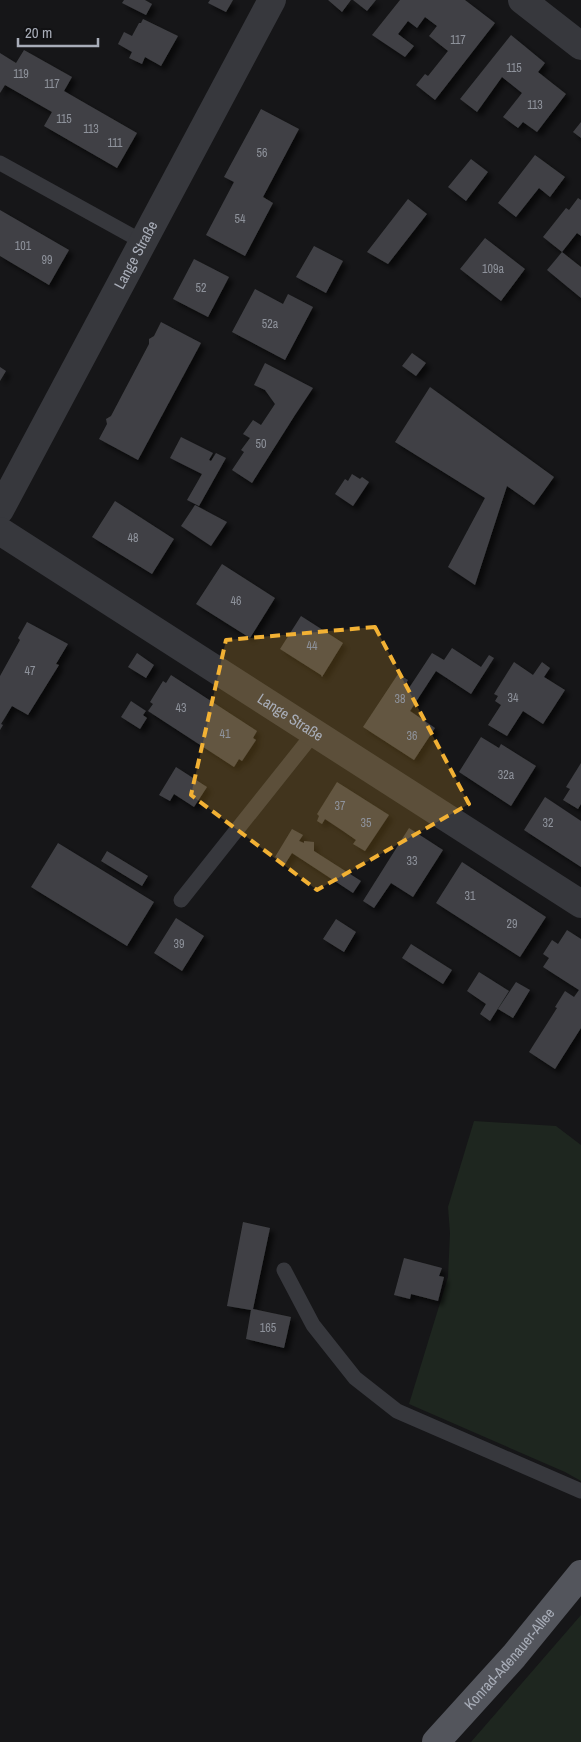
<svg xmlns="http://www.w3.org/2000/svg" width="581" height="1742" font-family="'Archivo Narrow',sans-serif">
  <defs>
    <filter id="shadow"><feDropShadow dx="4.5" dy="4.5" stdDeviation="2.5" flood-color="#0009"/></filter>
  </defs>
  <rect width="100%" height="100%" fill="#161618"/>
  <path fill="#1e261f" d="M474,1121L556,1126L581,1145V1481L565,1472L409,1404L448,1277L450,1233L448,1207Z
    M581,1615V1742H471Z"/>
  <path fill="#404145" filter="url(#shadow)" d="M124,0H145L152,4L146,15L122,3Z
    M210,0H233L226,12L208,3Z
    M328,0H351L342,12Z
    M353,0H376L367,11Z
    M400,0H465L495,23L435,100L416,85L425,74L428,76L448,51L429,36L437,26L425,17L417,28L408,21L398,34L414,46L405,57L372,35Z
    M143,19L178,36L161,66L145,57L142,64L129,58L132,52L118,44L124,32L132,36L139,23H141Z
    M511,35L545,63L538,72L566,94L537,132L523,122L518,128L503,117L522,93L502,77L477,112L460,99Z
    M24,50L72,77L64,91L137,133L117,168L44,126L52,112L5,85L0,93V53L16,63Z
    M261,109L299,129L263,197L273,203L245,256L206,235L234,182L224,177Z
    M581,122V138L573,132Z
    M535,155L565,177L550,197L539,188L516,217L498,203Z
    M471,159L488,172L466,201L448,187Z
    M578,198L581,200V236L577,233L562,252L543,237L566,208L569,210Z
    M408,199L427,214L388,264L367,252Z
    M0,210L69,250L49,285L0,256Z
    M485,238L525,269L501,301L460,269Z
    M314,246L343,261L326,293L296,277Z
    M562,252L581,267V298L547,270Z
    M194,259L229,277L208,317L173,299Z
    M255,289L283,304L288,294L313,307L285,360L232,332Z
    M161,322L201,343L138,460L99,439L107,424L106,419L111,416L149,344V339L154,336Z
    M412,353L426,363L416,376L402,366Z
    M265,363L313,388L295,415L252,483L232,470L244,452L241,450L250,438L243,434L253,420L261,425L275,404L265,390L254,385Z
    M0,367L6,371L0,381Z
    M430,387L554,477L534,505L507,486L475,585L448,567L485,498L395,442Z
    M181,437L213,453L209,460L211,461L216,453L226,458L199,506L187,500L202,474L170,458Z
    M352,474L360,479L362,477L369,482L353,506L335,494L345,479L348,481Z
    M115,501L174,539L152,574L92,537Z
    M195,505L227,522L211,546L181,526Z
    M222,564L275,598L250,638L196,604Z
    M301,616L343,643L322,677L321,675L280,649Z
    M27,622L68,644L56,664L59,665L28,715L12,706L1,724L3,725L0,730V676L20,640L18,638Z
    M452,648L481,667L489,655L494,658L471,694L436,671L410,711L435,728L414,760L363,727L398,674L408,680L405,685L409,688L432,653L444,660Z
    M137,653L154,665L146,678L128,667Z
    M514,662L533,675L542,662L550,668L544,677L565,690L543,724L523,711L507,736L488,725L501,705L495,701L498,696L494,694Z
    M171,675L257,731L253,738L256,740L242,761L239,759L234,767L148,711L153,704L150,702L163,681L166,683Z
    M131,701L146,711L143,715L147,718L140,729L121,717Z
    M481,737L499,748L501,744L536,766L511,806L459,772Z
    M581,763V804L578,809L563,800L570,789L566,787Z
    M176,767L207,787L194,807L174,794L170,801L159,795Z
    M337,782L389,815L365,851L353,844L356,840L343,831L325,819L322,824L317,821L319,816L317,814Z
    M545,797L581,821V867L524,830Z
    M409,828L443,850L413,897L391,883L374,908L363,901Z
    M292,829L303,835L299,841L304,843V841L314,842V851L361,881L353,893L292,853L285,864L275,857Z
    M58,843L154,902L127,946L31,887Z
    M107,851L148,876L142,886L101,861Z
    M462,862L546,917L520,957L436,903Z
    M176,918L204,936L182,971L154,953Z
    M336,919L356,932L344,952L323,939Z
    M567,930L581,939V1028L555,1069L529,1052L557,1008L555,1007L565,991L574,997L579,990L543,967L549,958L543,954L552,940L558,944Z
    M411,944L452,970L443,984L402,958Z
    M479,972L509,991L490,1021L480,1014L486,1004L467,991Z
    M516,982L530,990L513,1018L498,1009Z
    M243,1222L270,1228L253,1309L291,1317L284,1348L246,1339L251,1310L227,1306Z
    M404,1258L442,1268L439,1276L444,1277L438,1301L411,1294L410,1299L394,1295Z"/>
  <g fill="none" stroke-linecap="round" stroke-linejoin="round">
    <path stroke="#37383d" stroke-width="15" d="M0,163L143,242
      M181,900L314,733
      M284,1270L313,1325L355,1378L397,1411L581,1491"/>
    <g stroke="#37383d" stroke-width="28">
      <path d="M522,0L581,46"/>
      <path id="s1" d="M0,510L272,0"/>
      <path id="s2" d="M0,531L581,904"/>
    </g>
    <path stroke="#53555c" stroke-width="28" id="s3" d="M436,1742L514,1656L581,1574"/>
  </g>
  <path fill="#f2b134" fill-opacity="0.2" stroke="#f2b134" stroke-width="4" stroke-dasharray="10 6" stroke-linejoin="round" d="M375,627L469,804L317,890L191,795L226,640Z"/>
  <g text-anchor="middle" stroke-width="4" stroke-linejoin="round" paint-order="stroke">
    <g font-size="12" fill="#8e929b">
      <text x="458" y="44">117</text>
      <text x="514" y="72">115</text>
      <text x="21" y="78">119</text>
      <text x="52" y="88">117</text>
      <text x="535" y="109">113</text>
      <text x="64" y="123">115</text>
      <text x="91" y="133">113</text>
      <text x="115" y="147">111</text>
      <text x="262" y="157">56</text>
      <text x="240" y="223">54</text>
      <text x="23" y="250">101</text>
      <text x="47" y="264">99</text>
      <text x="493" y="273">109a</text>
      <text x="201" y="292">52</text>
      <text x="270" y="328">52a</text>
      <text x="261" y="448">50</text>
      <text x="133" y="542">48</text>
      <text x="236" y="605">46</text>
      <text x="312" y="650">44</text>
      <text x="30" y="675">47</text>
      <text x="513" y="702">34</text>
      <text x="400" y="703">38</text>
      <text x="181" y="712">43</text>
      <text x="225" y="738">41</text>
      <text x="412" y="740">36</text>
      <text x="506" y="779">32a</text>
      <text x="340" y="810">37</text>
      <text x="366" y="827">35</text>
      <text x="548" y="827">32</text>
      <text x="412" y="865">33</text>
      <text x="470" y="900">31</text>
      <text x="512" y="928">29</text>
      <text x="179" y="948">39</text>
      <text x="268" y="1332">165</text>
    </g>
    <g font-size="15" fill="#a8adb8" stroke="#111113">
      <text dy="5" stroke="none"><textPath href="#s1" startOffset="289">Lange Straße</textPath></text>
      <text dy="5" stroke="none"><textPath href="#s2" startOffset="345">Lange Straße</textPath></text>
      <text dy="5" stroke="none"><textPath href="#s3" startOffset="111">Konrad-Adenauer-Allee</textPath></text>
    </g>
  </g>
  <path d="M18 38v8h80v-8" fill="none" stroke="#a8adb8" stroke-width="2.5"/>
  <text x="25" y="38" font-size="15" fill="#a8adb8" stroke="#111113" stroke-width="4" paint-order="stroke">20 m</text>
</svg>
